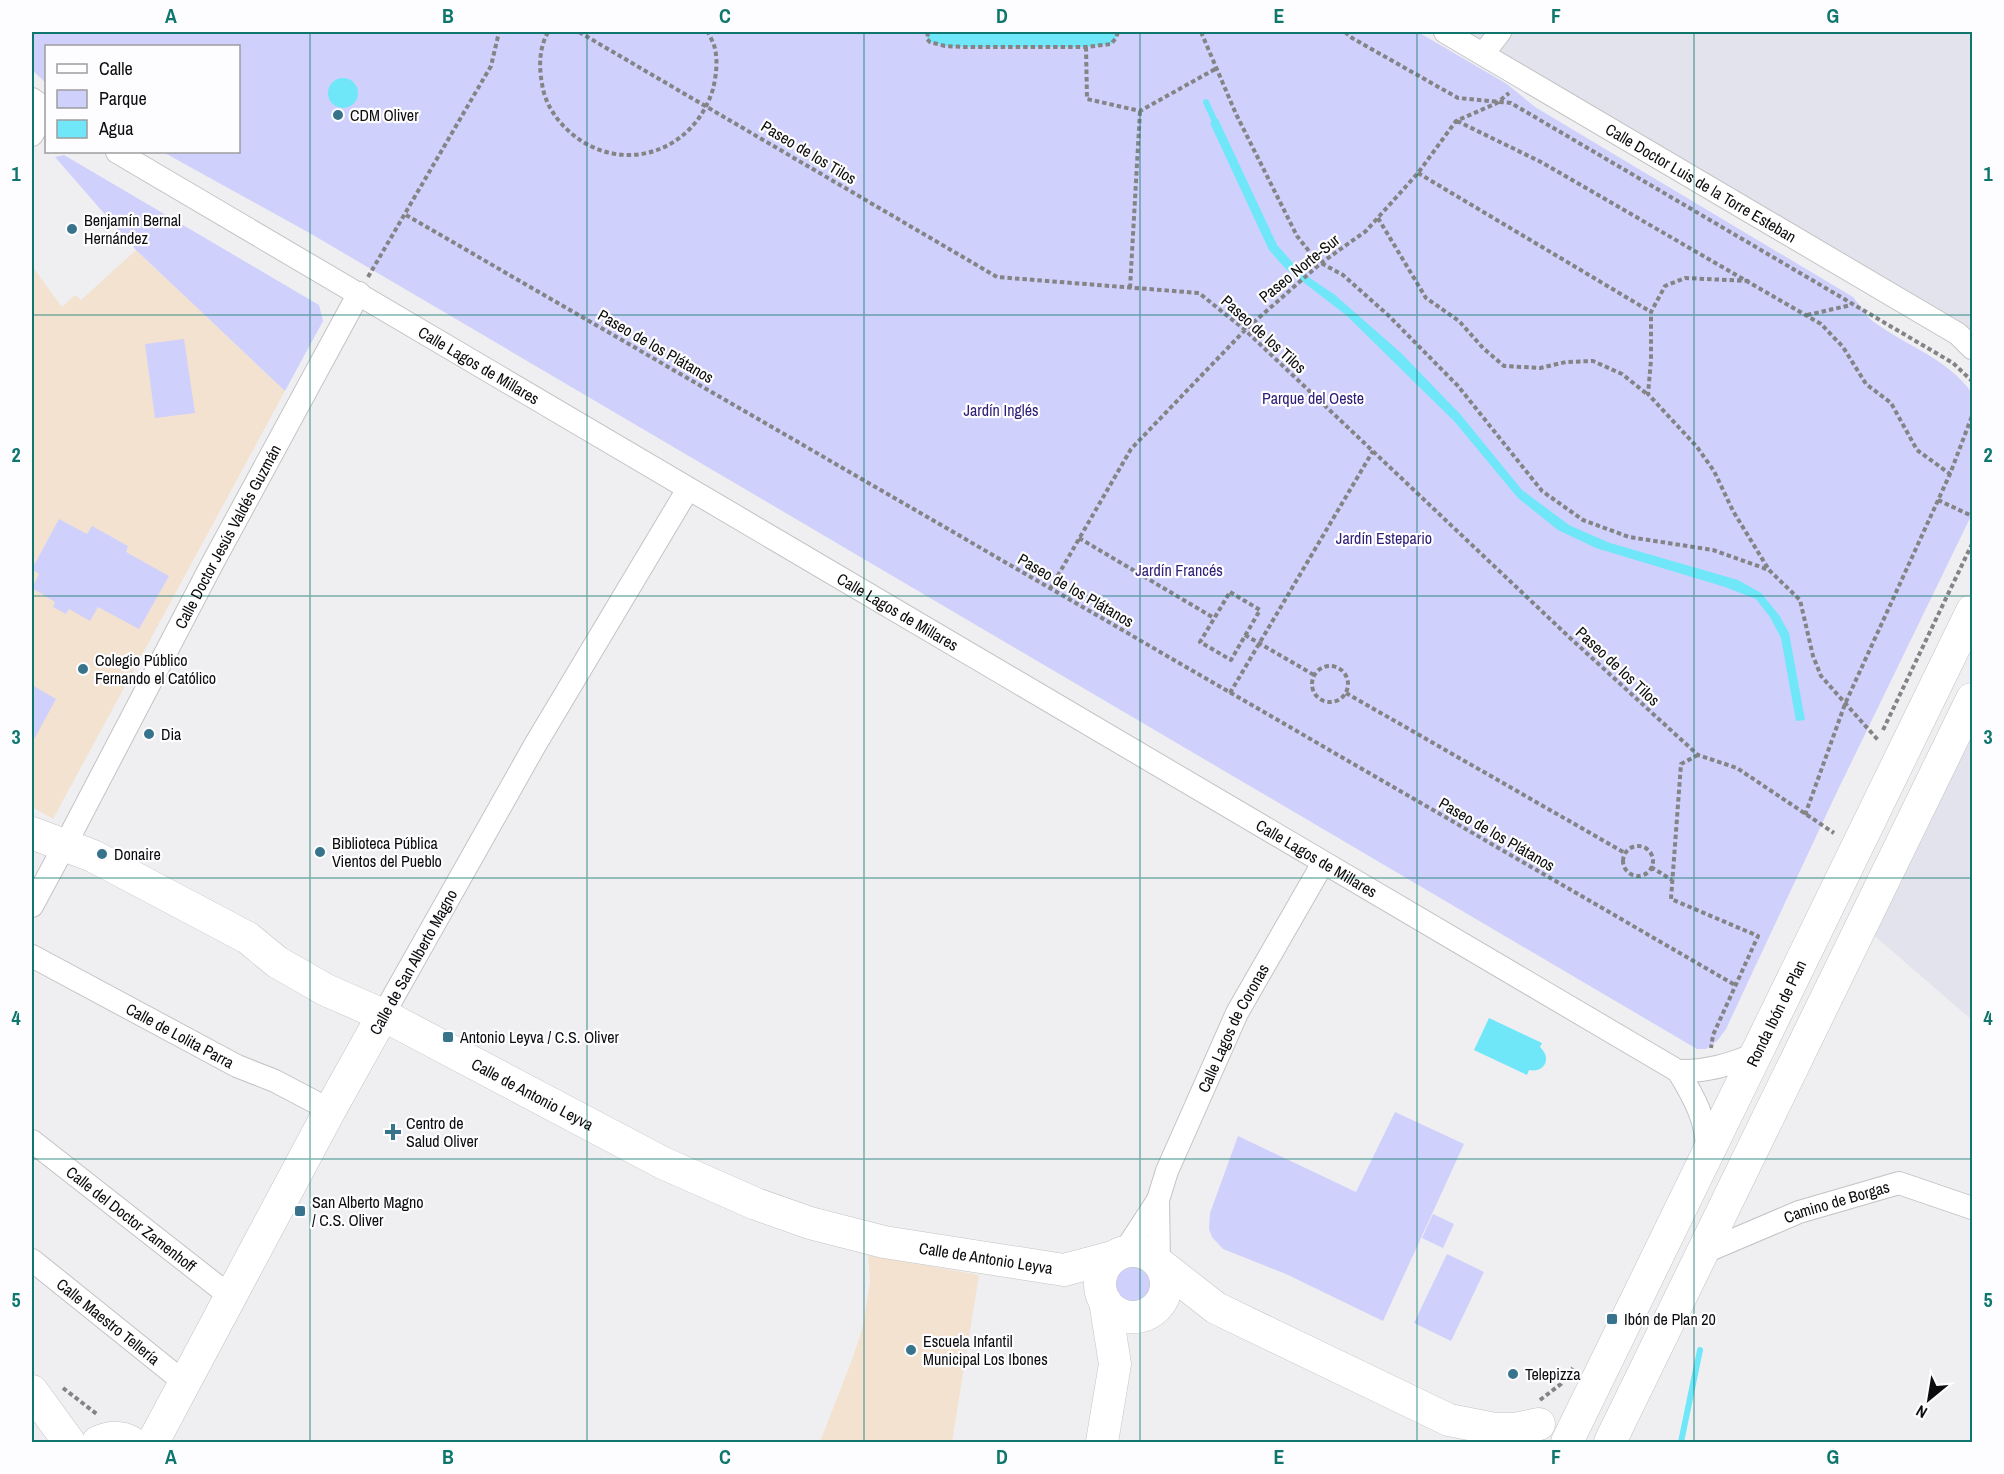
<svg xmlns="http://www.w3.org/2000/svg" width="2004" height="1474" font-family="'Archivo Narrow',sans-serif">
  <rect width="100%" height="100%" fill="#efeff1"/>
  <path fill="#e2e3ec" d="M1441,32H1972V336Z
    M1972,702V1020L1863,926Z"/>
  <path fill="#f4e2d1" d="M136,250L285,391L53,819L32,807V266L62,307L75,295L81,300Z
    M868,1255L979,1275L952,1442H820L853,1357L863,1326L870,1282Z"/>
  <path fill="#cfd0fc" d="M32,32H1418L1507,84L1535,107L1853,297C1860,305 1866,316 1874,322C1908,347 1947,358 1972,393V514L1835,796L1726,1029L1717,1041L1706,1049H1697L313,235L163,152H238V46H46V83L32,70Z
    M64,155L319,305L323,321L285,391L136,250L55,157Z
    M184,339L195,413L155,418L145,344Z
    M59,519L87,534L92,526L128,546L126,552L169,576L139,629L98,607L90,621L69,609L66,614L53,607L55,602L32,588L39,574L32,569Z
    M32,685L56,699L32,743Z
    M1395,1112L1464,1144L1383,1321L1286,1274L1223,1249L1212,1237L1209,1229L1210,1213L1238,1136L1356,1192Z
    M1433,1214L1454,1224L1443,1248L1422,1238Z
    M1447,1254L1484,1272L1451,1341L1414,1323Z
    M1116 1284a18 18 0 1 1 36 0a18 18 0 1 1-36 0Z"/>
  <path fill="#70e6f9" d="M928,32H1118L1116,38L1111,44L1086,47H965L945,46L930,42L927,39Z
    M328 93a15 15 0 1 1 30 0a15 15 0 1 1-30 0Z
    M1218,119L1277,245L1301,272L1335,295L1401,353L1460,414L1522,490L1569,525L1589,534L1610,543L1738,580L1761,593L1779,615L1789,633L1805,720L1796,721L1781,638L1770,617L1756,599L1725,587L1596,548L1558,530L1518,498L1454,421L1346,315L1286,269L1269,250L1210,123Z
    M1489,1018L1542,1043L1540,1047C1552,1058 1545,1073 1529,1070L1527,1075L1474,1050Z"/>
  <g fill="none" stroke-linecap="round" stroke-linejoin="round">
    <path stroke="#70e6f9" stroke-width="6" d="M1206,102L1217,126
      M1681,1442L1700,1350"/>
    <g stroke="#c3c3c5" stroke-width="24">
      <g id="street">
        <path id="s1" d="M1445,32L1958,334L1972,348"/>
        <path d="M1483,54L1500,32"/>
        <path d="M32,99L46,109"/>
        <path d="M32,135L46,110"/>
        <path id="s2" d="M117,152L1678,1071C1694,1097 1708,1122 1707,1153"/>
        <path id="s3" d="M32,906L73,830L211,566L359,293"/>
        <path id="s4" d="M32,956L237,1066L275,1081L330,1110"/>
        <path d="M383,1015L535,745L688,489"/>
        <path d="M1678,1071C1707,1072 1732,1064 1758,1053"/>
        <path id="s5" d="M32,1141L230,1296"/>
        <path d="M1158,1200L1159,1263"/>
        <path id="s6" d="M1124,1252L1158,1200L1167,1171L1237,1013L1323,863"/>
        <path id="s7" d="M1705,1252L1799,1212L1899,1183L1972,1208"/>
        <path id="s8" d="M32,1260L185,1383"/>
      </g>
    </g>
    <g stroke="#c3c3c5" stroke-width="33">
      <g id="secondary">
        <path id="s9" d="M32,833L93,856L248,938L277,962L326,990L383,1015L663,1163L756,1204L810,1223L884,1242L1064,1270L1113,1257"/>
        <circle cx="1133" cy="1284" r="33"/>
        <path d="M1161,1265L1216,1308L1449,1420L1495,1429H1515L1539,1424"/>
        <path d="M32,1391L69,1442"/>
        <path d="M98,1442C109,1437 120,1436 131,1442"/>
        <path d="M153,1442L330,1110L383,1015"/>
        <path d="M1102,1442L1115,1364L1105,1301"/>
        <path id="s10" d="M1567,1442L1972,611"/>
        <path d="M1610,1442L1972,699"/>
      </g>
    </g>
    <path stroke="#848486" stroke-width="4" stroke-dasharray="4.5 3" stroke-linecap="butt" d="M548,32C538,50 539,70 543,89C547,107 558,122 572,134C623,176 694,152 713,89C716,77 718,61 715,49C714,43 710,37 708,32
      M579,32L997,277L1199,293L1245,330L1569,637L1698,755L1737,768L1834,833
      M928,32L927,39L930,42L945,46L965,47H1086L1111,44L1116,38L1118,32
      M1201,32L1236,114L1297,236L1312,255L1321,263L1343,275L1388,315L1458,386L1542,491L1583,520L1629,537L1713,550L1769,570L1800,600L1813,656L1821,676L1878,740
      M1345,32L1352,38L1458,98L1511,103L1953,363L1972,381
      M1086,47L1087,99L1140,111L1217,68
      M1457,121L1541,162L1821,324L1843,347L1866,384L1891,403L1917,450L1950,474
      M1418,173L1651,312
      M406,215L1735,985
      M1378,218L1426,298L1459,321L1483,348L1504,366L1540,368L1566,362L1593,361L1622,374L1647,394
      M368,277L491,66L499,32
      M1749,281L1685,278L1665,286L1651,312V360L1648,394L1697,447L1714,471L1733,511L1769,570
      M1130,288L1140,111
      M1807,315L1851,305
      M1938,500L1972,516
      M1079,538L1214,618
      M1050,589L1131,449L1245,330L1321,263L1366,231L1418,173L1456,121L1497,103L1509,93
      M1230,592L1260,610L1231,660L1200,642Z
      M1245,635L1314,675
      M1312 684a18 18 0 1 1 36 0a18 18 0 1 1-36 0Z
      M1230,693L1373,451
      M1346,693L1625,853
      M1883,730L1972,544
      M1698,755L1681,764L1671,899L1758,936L1713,1035L1711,1048
      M1805,815L1845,704L1950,474L1972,416
      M1623 861a15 15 0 1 1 30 0a15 15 0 1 1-30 0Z
      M1651,867L1672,880
      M63,1388L98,1415
      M1540,1400L1561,1384L1573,1368"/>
    <use href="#street" stroke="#fff" stroke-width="22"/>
    <use href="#secondary" stroke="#fff" stroke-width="32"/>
  </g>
  <path fill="none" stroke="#0f766e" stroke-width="1.5" stroke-opacity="0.55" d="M310,32V1442M587,32V1442M864,32V1442M1140,32V1442M1417,32V1442M1694,32V1442M32,315H1972M32,596H1972M32,878H1972M32,1159H1972"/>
  <g fill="#37748b" stroke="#fdfdff" stroke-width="2">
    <circle cx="338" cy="115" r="6"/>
    <circle cx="72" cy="229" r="6"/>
    <circle cx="83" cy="669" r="6"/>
    <circle cx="149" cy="734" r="6"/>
    <circle cx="320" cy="852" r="6"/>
    <circle cx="102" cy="854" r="6"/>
    <rect x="442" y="1031" width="12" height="12" rx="3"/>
    <path d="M390 1123h6v6h6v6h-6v6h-6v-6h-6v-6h6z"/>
    <rect x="294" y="1205" width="12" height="12" rx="3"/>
    <rect x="1606" y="1313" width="12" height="12" rx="3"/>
    <circle cx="911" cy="1350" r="6"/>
    <circle cx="1513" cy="1374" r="6"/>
  </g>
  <g text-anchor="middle" stroke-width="4.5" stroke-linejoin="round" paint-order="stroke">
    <g font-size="16" fill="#0c0c0c" stroke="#fdfdff" text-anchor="start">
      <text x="350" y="121">CDM Oliver</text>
      <text x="84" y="226">Benjamín Bernal<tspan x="84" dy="18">Hernández</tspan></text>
      <text x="95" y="666">Colegio Público<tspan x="95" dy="18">Fernando el Católico</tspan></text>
      <text x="161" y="740">Dia</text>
      <text x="332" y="849">Biblioteca Pública<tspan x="332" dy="18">Vientos del Pueblo</tspan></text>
      <text x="114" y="860">Donaire</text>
      <text x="460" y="1043">Antonio Leyva / C.S. Oliver</text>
      <text x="406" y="1129">Centro de<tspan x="406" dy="18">Salud Oliver</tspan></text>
      <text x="312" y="1208">San Alberto Magno<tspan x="312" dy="18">/ C.S. Oliver</tspan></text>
      <text x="1624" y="1325">Ibón de Plan 20</text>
      <text x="923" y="1347">Escuela Infantil<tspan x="923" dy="18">Municipal Los Ibones</tspan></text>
      <text x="1525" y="1380">Telepizza</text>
    </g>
    <g font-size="16" fill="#0c0c0c" stroke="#fdfdff">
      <text transform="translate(809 152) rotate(31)" y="6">Paseo de los Tilos</text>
      <text dy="6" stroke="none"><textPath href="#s1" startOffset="297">Calle Doctor Luis de la Torre Esteban</textPath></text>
      <text transform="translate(1299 268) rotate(-39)" y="6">Paseo Norte-Sur</text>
      <text transform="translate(1264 334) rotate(42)" y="6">Paseo de los Tilos</text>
      <text transform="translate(656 346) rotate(30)" y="6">Paseo de los Plátanos</text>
      <text dy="6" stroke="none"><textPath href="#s2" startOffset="420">Calle Lagos de Millares</textPath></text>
      <text dy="6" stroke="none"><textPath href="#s3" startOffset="418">Calle Doctor Jesús Valdés Guzmán</textPath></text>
      <text transform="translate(1076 590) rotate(30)" y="6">Paseo de los Plátanos</text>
      <text dy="6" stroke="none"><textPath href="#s2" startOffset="906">Calle Lagos de Millares</textPath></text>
      <text transform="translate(1618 666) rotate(43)" y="6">Paseo de los Tilos</text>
      <text transform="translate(1497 834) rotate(30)" y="6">Paseo de los Plátanos</text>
      <text dy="6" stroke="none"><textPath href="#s2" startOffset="1392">Calle Lagos de Millares</textPath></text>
      <text transform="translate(413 962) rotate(-61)" y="6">Calle de San Alberto Magno</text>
      <text dy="6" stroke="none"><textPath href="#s10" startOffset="477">Ronda Ibón de Plan</textPath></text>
      <text dy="6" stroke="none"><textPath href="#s6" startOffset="250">Calle Lagos de Coronas</textPath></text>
      <text dy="6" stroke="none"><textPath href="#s4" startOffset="168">Calle de Lolita Parra</textPath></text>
      <text dy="6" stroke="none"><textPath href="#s9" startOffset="566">Calle de Antonio Leyva</textPath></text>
      <text dy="6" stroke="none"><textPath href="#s7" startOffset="141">Camino de Borgas</textPath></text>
      <text dy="6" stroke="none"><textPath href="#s5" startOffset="126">Calle del Doctor Zamenhoff</textPath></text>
      <text dy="6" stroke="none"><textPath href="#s9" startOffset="1052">Calle de Antonio Leyva</textPath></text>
      <text dy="6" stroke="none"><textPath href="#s8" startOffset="98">Calle Maestro Tellería</textPath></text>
    </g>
    <g font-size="16" fill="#302077" stroke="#fdfdff">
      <text x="1313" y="404">Parque del Oeste</text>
      <text x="1001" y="416">Jardín Inglés</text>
      <text x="1384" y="544">Jardín Estepario</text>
      <text x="1179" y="576">Jardín Francés</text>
    </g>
  </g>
  <rect width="2004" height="1474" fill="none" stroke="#fdfdff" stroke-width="66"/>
  <rect x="45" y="45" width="195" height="108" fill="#fdfdff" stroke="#9d9d9e" stroke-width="1.5"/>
  <rect x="57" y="64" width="30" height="9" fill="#ffffff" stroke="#9d9d9e" stroke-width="1.5"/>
  <text x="99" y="75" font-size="18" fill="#0c0c0c">Calle</text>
  <rect x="57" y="90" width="30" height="18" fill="#cfd0fc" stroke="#9d9d9e" stroke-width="1.5"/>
  <text x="99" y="105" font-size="18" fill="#0c0c0c">Parque</text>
  <rect x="57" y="120" width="30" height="18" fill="#70e6f9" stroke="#9d9d9e" stroke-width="1.5"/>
  <text x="99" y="135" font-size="18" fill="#0c0c0c">Agua</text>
  <g transform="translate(1929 1399) rotate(210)" stroke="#fdfdff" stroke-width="4.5" paint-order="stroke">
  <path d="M0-4.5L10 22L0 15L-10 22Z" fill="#0c0c0c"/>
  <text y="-9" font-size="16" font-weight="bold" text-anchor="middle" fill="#0c0c0c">N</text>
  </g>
  <rect x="33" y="33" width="1938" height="1408" fill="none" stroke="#0f766e" stroke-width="2"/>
  <g font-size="20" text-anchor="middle" font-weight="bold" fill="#0f766e">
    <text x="171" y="23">A</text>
    <text x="448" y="23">B</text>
    <text x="725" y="23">C</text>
    <text x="1002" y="23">D</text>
    <text x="1279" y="23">E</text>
    <text x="1556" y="23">F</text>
    <text x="1833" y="23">G</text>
    <text x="16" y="181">1</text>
    <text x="1988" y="181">1</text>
    <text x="16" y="462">2</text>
    <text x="1988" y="462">2</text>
    <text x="16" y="744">3</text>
    <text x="1988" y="744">3</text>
    <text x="16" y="1025">4</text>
    <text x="1988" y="1025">4</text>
    <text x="16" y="1307">5</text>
    <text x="1988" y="1307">5</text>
    <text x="171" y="1464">A</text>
    <text x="448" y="1464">B</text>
    <text x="725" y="1464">C</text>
    <text x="1002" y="1464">D</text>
    <text x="1279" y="1464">E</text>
    <text x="1556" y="1464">F</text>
    <text x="1833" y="1464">G</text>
  </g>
</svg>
